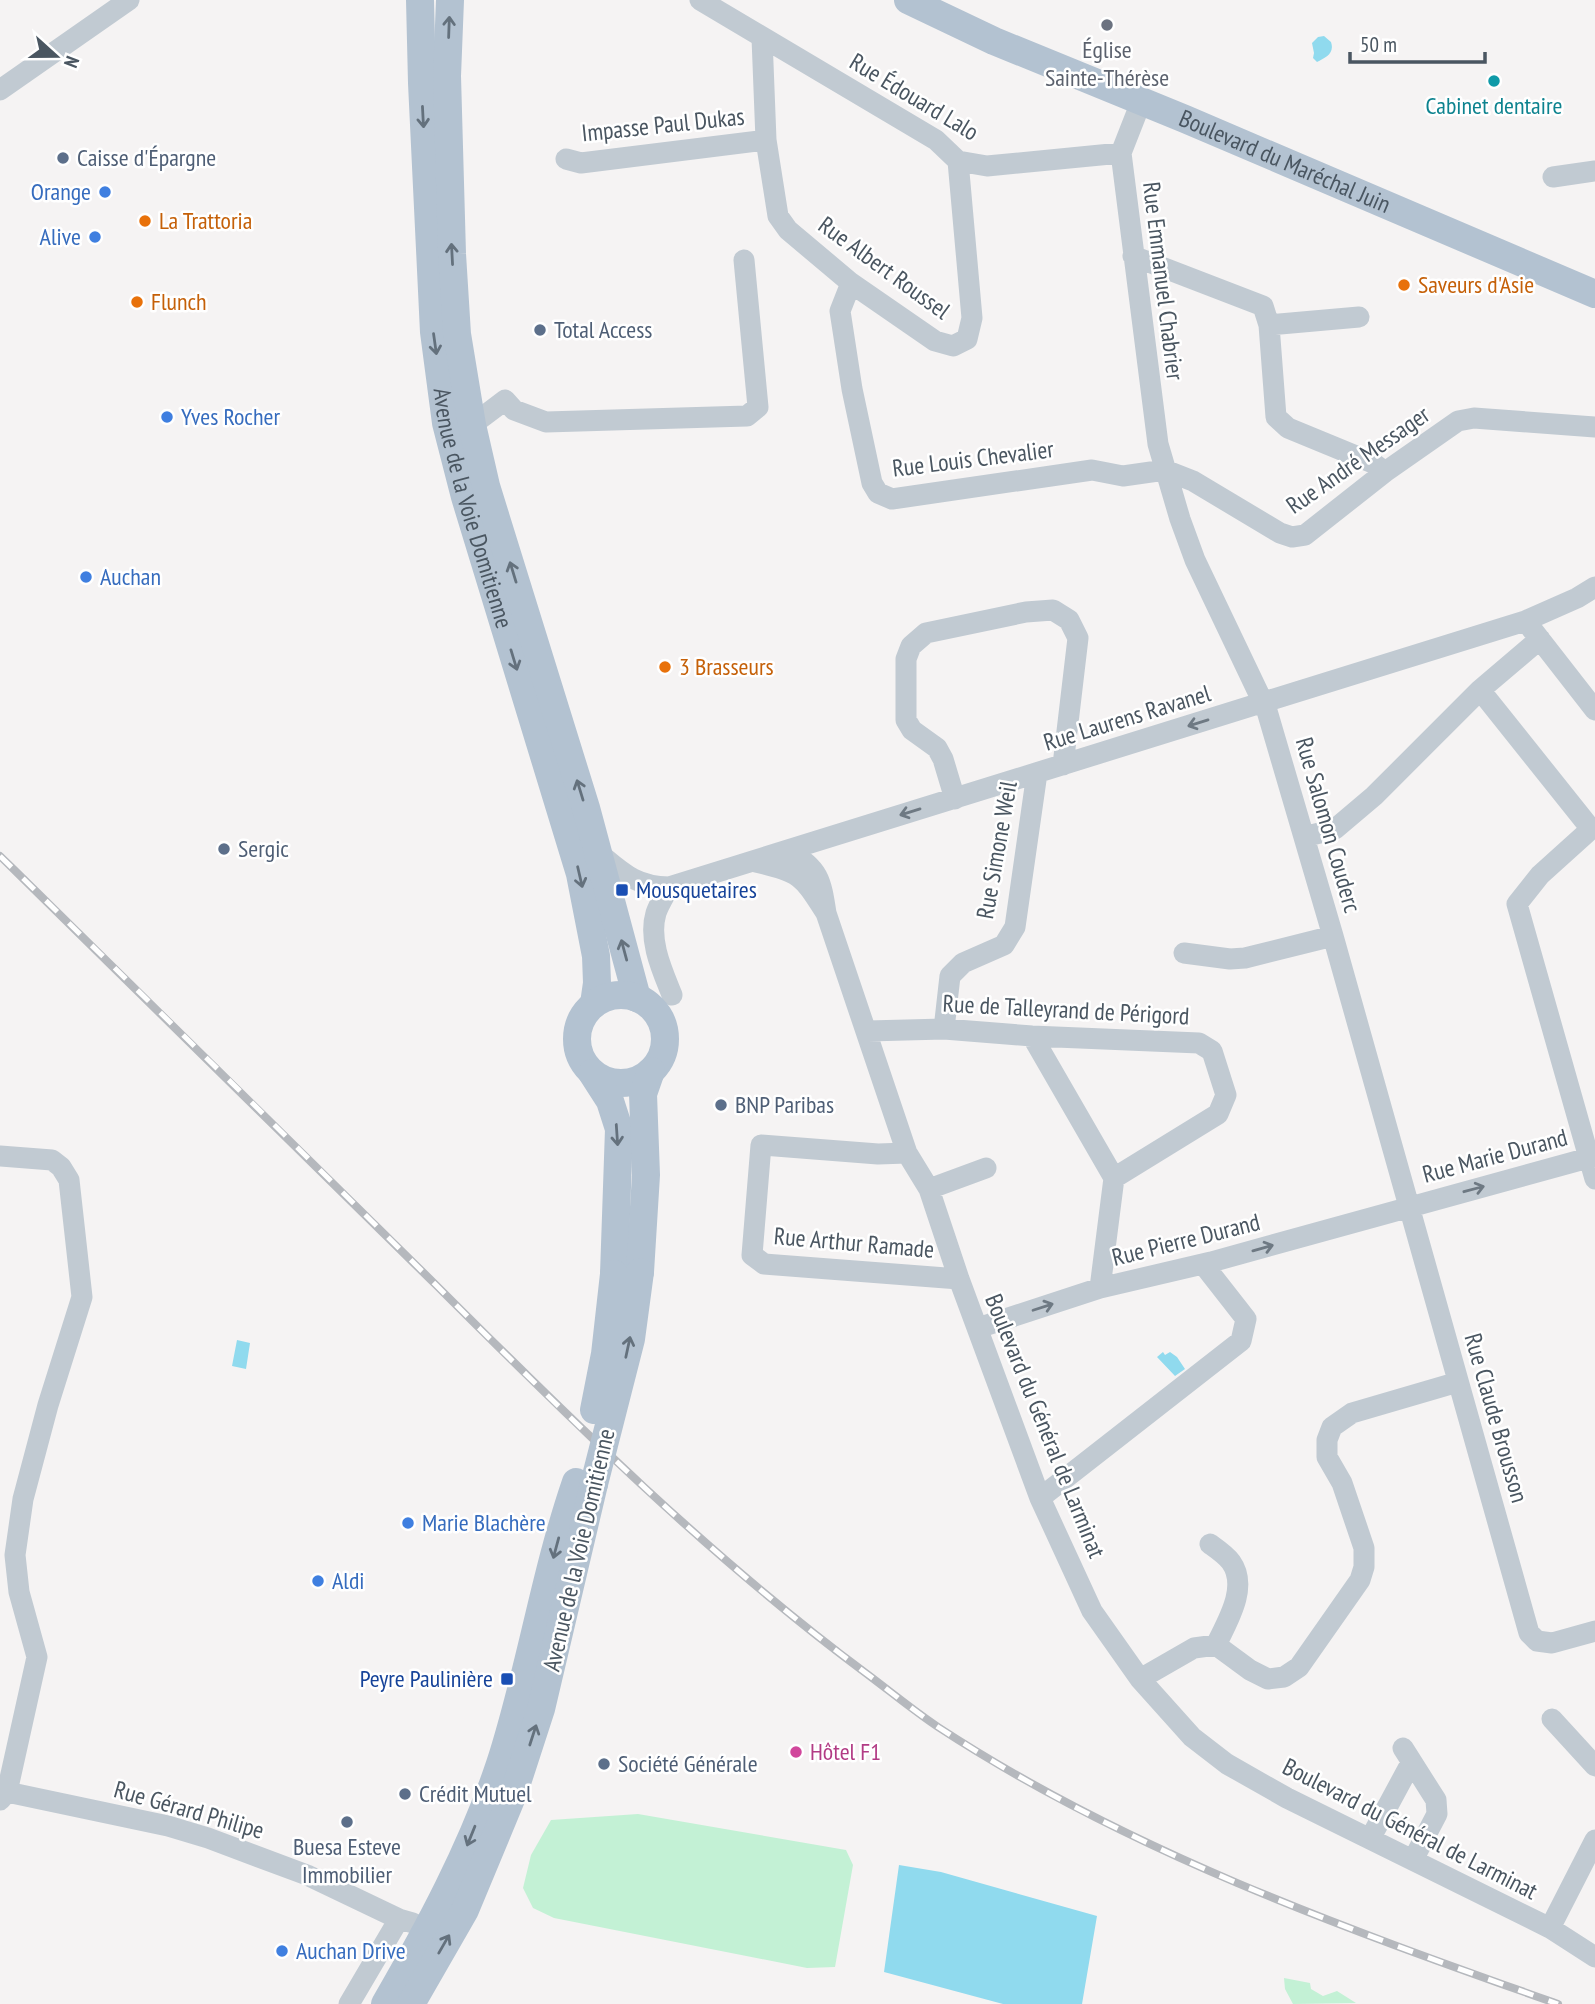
<svg xmlns="http://www.w3.org/2000/svg" width="1595" height="2004" font-family="'PT Sans Narrow',sans-serif">
  <rect width="100%" height="100%" fill="#f5f3f3"/>
  <path fill="#c3f1d5" d="M638,1814L846,1850L853,1865L835,1967L807,1968L554,1918L533,1908L523,1888L531,1855L551,1820Z
    M1284,1978L1310,1983L1311,1989L1323,1996L1337,1991L1356,2003L1293,2004L1285,1989Z"/>
  <path fill="#90daee" d="M1324,36L1331,42C1335,54 1325,58 1317,62L1313,58L1314,53L1312,43L1318,37Z
    M237,1340L250,1343L246,1369L232,1366Z
    M1163,1352L1165,1355L1170,1352L1177,1357L1185,1369L1175,1376L1157,1357Z
    M899,1865L941,1872L1097,1916L1082,2004H1003L884,1972Z"/>
  <g fill="none" stroke-linecap="round" stroke-linejoin="round">
    <path stroke="#c1cad2" stroke-width="21" d="M700,0L936,140L958,161L987,166L1121,153
      M762,38L766,140L778,216L788,230L851,283L935,341L953,346L967,339L972,318L958,161
      M0,90L129,0
      M1141,102L1121,153L1158,444L1180,519L1195,560L1267,711L1333,936L1529,1633L1537,1641L1552,1643L1595,1631
      M566,159L581,163L766,140
      M1553,177L1595,171
      M1133,256L1263,306L1269,325L1276,417L1288,428L1373,463L1385,472
      M851,283L840,311L852,389L872,483L878,493L892,499L1092,470L1123,476L1165,470
      M1269,325L1359,317
      M472,425L505,400L514,410L546,422L747,416L758,407L744,260
      M1165,470L1193,481L1280,533L1292,537L1305,535L1385,472L1458,421L1474,418L1595,427
      M1531,628L1595,710
      M1480,690L1591,829L1540,875L1517,904L1595,1179
      M955,799L943,759L937,748L912,730L906,720V659L911,646L926,633L1026,612L1053,610L1069,620L1078,638L1063,765
      M1304,837L1335,829L1374,796L1480,690L1540,639
      M600,854C624,874 636,886 669,887
      M756,862C801,873 801,874 826,913C821,880 819,868 788,851
      M826,913L907,1153L929,1189L959,1279L1040,1498L1092,1611L1140,1679L1192,1737L1227,1764L1287,1798L1550,1928L1595,1957
      M1184,953L1230,959L1245,958L1333,936
      M672,995C662,970 648,940 656,913C659,904 665,895 669,887L1525,621L1577,598L1595,587
      M944,1029L950,976L963,963L1004,945L1015,927L1037,773
      M868,1031L944,1029L1032,1036L1199,1043L1212,1051L1226,1095L1218,1114L1114,1178L1100,1288
      M1032,1036L1114,1178
      M907,1153L878,1154L761,1145L752,1255L764,1264L959,1279
      M0,1156L52,1160L61,1167L69,1180L82,1297L48,1405L23,1499L15,1555L19,1592L37,1657L7,1792
      M929,1189L986,1168
      M978,1328L1100,1288L1211,1262L1595,1156
      M1040,1498L1241,1341L1246,1319L1203,1264
      M1210,1544C1217,1549 1226,1555 1231,1562C1249,1587 1227,1622 1216,1645
      M1140,1679L1194,1648L1216,1645L1250,1670L1268,1679L1284,1677L1299,1667L1360,1580L1364,1567V1548L1342,1483L1327,1457V1440L1332,1427L1352,1413L1458,1382
      M1552,1719L1595,1766
      M1403,1748L1436,1800L1437,1814L1413,1860
      M0,1800L7,1792L168,1826L208,1838L307,1875L399,1919
      M1370,1839L1411,1763
      M1550,1928L1595,1840
      M349,2004L399,1919L413,1923"/>
    <g stroke="#b3c2d1" stroke-width="28">
      <path id="s1" d="M420,0L422,83L434,332L446,423L465,497L580,874L596,956L597,983L594,1004"/>
      <path d="M450,0L447,76L452,254L457,334L472,425L486,486L586,808L637,998"/>
      <path id="s2" d="M908,0L994,41L1185,119L1595,294"/>
      <circle cx="621" cy="1039" r="44"/>
      <path d="M592,1073L610,1101L619,1129L614,1274"/>
      <path d="M640,1272L646,1175L643,1094L651,1071"/>
      <path d="M385,2004C429,1928 472,1848 500,1764C530,1672 544,1575 576,1482"/>
      <path d="M411,2004L465,1910L514,1792L541,1709L594,1484"/>
    </g>
    <g stroke="#b5b8bd" stroke-width="8">
      <path id="rail" d="M0,856C146,998 291,1141 436,1285C573,1422 711,1558 867,1674C891,1692 914,1711 938,1727C1129,1852 1344,1928 1558,2004"/>
    </g>
    <use href="#rail" stroke="#fff" stroke-width="5" stroke-dasharray="16" stroke-linecap="butt"/>
    <path stroke="#b3c2d1" stroke-width="28" d="M594,1410L605,1354L614,1274
      M594,1484L631,1339L640,1272"/>
  </g>
  <defs><path id="oneway-shaft" d="M-6 0H5M1.5-3L5.5 0L1.5 3" fill="none" stroke-width="1.6" stroke-linecap="round" stroke-linejoin="round" transform="scale(1.75)"/></defs>
  <g stroke="#64717d">
    <use href="#oneway-shaft" transform="translate(449 27) rotate(-88)"/>
    <use href="#oneway-shaft" transform="translate(423 117) rotate(87)"/>
    <use href="#oneway-shaft" transform="translate(452 254) rotate(-93)"/>
    <use href="#oneway-shaft" transform="translate(435 344) rotate(82)"/>
    <use href="#oneway-shaft" transform="translate(513 572) rotate(-107)"/>
    <use href="#oneway-shaft" transform="translate(514 660) rotate(73)"/>
    <use href="#oneway-shaft" transform="translate(580 790) rotate(-107)"/>
    <use href="#oneway-shaft" transform="translate(580 877) rotate(77)"/>
    <use href="#oneway-shaft" transform="translate(624 950) rotate(-105)"/>
    <use href="#oneway-shaft" transform="translate(617 1135) rotate(86)"/>
    <use href="#oneway-shaft" transform="translate(628 1347) rotate(-78)"/>
    <use href="#oneway-shaft" transform="translate(556 1548) rotate(105)"/>
    <use href="#oneway-shaft" transform="translate(533 1735) rotate(-72)"/>
    <use href="#oneway-shaft" transform="translate(471 1836) rotate(112)"/>
    <use href="#oneway-shaft" transform="translate(444 1944) rotate(-60)"/>
  </g>
  <g stroke="#6e7983">
    <use href="#oneway-shaft" transform="translate(1198 723) rotate(163)"/>
    <use href="#oneway-shaft" transform="translate(910 812) rotate(163)"/>
    <use href="#oneway-shaft" transform="translate(1474 1189) rotate(-15)"/>
    <use href="#oneway-shaft" transform="translate(1263 1248) rotate(-16)"/>
    <use href="#oneway-shaft" transform="translate(1043 1307) rotate(-18)"/>
  </g>
  <circle fill="#6b7280" stroke="#fff" stroke-width="2.5" cx="1107" cy="25" r="7"/>
  <circle fill="#0f9aa8" stroke="#fff" stroke-width="2.5" cx="1494" cy="81" r="7"/>
  <g fill="#5c6f8a" stroke="#fff" stroke-width="2.5">
    <circle cx="63" cy="158" r="7"/>
    <circle cx="540" cy="330" r="7"/>
    <circle cx="224" cy="849" r="7"/>
    <circle cx="721" cy="1105" r="7"/>
    <circle cx="604" cy="1764" r="7"/>
    <circle cx="405" cy="1794" r="7"/>
    <circle cx="347" cy="1822" r="7"/>
  </g>
  <g fill="#3f7fe0" stroke="#fff" stroke-width="2.5">
    <circle cx="105" cy="192" r="7"/>
    <circle cx="95" cy="237" r="7"/>
    <circle cx="167" cy="417" r="7"/>
    <circle cx="86" cy="577" r="7"/>
    <circle cx="408" cy="1523" r="7"/>
    <circle cx="318" cy="1581" r="7"/>
    <circle cx="282" cy="1951" r="7"/>
  </g>
  <g fill="#e8710a" stroke="#fff" stroke-width="2.5">
    <circle cx="145" cy="221" r="7"/>
    <circle cx="1404" cy="285" r="7"/>
    <circle cx="137" cy="302" r="7"/>
    <circle cx="665" cy="667" r="7"/>
  </g>
  <g fill="#1a4fb4" stroke="#fff" stroke-width="2.5">
    <rect x="615" y="883" width="14" height="14" rx="3.5"/>
    <rect x="500" y="1672" width="14" height="14" rx="3.5"/>
  </g>
  <circle fill="#d1479c" stroke="#fff" stroke-width="2.5" cx="796" cy="1752" r="7"/>
  <g text-anchor="middle" stroke-width="5" stroke-linejoin="round" paint-order="stroke">
    <g font-size="24" fill="#5b616d" stroke="#fff">
      <text x="1107" y="58">Église<tspan x="1107" dy="28">Sainte-Thérèse</tspan></text>
    </g>
    <g font-size="24" fill="#4a5661" stroke="#fff">
      <text transform="translate(914 97) rotate(31)" y="8">Rue Édouard Lalo</text>
      <text transform="translate(663 125) rotate(-6)" y="8">Impasse Paul Dukas</text>
      <text dy="8" stroke="none"><textPath href="#s2" startOffset="410">Boulevard du Maréchal Juin</textPath></text>
      <text transform="translate(884 268) rotate(36)" y="8">Rue Albert Roussel</text>
      <text transform="translate(1163 281) rotate(83)" y="8">Rue Emmanuel Chabrier</text>
      <text transform="translate(973 459) rotate(-7)" y="8">Rue Louis Chevalier</text>
      <text transform="translate(1358 460) rotate(-35)" y="8">Rue André Messager</text>
      <text dy="8" stroke="none"><textPath href="#s1" startOffset="513">Avenue de la Voie Domitienne</textPath></text>
      <text transform="translate(1127 718) rotate(-17)" y="8">Rue Laurens Ravanel</text>
      <text transform="translate(1328 825) rotate(74)" y="8">Rue Salomon Couderc</text>
      <text transform="translate(997 850) rotate(-80)" y="8">Rue Simone Weil</text>
      <text transform="translate(1066 1010) rotate(3)" y="8">Rue de Talleyrand de Périgord</text>
      <text transform="translate(1495 1156) rotate(-15)" y="8">Rue Marie Durand</text>
      <text transform="translate(1186 1240) rotate(-14)" y="8">Rue Pierre Durand</text>
      <text transform="translate(854 1243) rotate(5)" y="8">Rue Arthur Ramade</text>
      <text transform="translate(1496 1418) rotate(74)" y="8">Rue Claude Brousson</text>
      <text transform="translate(1045 1426) rotate(68)" y="8">Boulevard du Général de Larminat</text>
      <text transform="translate(579 1550) rotate(-77)" y="8">Avenue de la Voie Domitienne</text>
      <text transform="translate(189 1810) rotate(16)" y="8">Rue Gérard Philipe</text>
      <text transform="translate(1410 1829) rotate(27)" y="8">Boulevard du Général de Larminat</text>
    </g>
    <g font-size="24" fill="#0d838f" stroke="#fff">
      <text x="1494" y="114">Cabinet dentaire</text>
    </g>
    <g font-size="24" fill="#4e5e75" stroke="#fff" text-anchor="start">
      <text x="77" y="166">Caisse d'Épargne</text>
      <text x="554" y="338">Total Access</text>
      <text x="238" y="857">Sergic</text>
      <text x="735" y="1113">BNP Paribas</text>
      <text x="618" y="1772">Société Générale</text>
      <text x="419" y="1802">Crédit Mutuel</text>
      <text x="347" y="1855" text-anchor="middle">Buesa Esteve<tspan x="347" dy="28">Immobilier</tspan></text>
    </g>
    <g font-size="24" fill="#366cbe" stroke="#fff" text-anchor="start">
      <text x="91" y="200" text-anchor="end">Orange</text>
      <text x="81" y="245" text-anchor="end">Alive</text>
      <text x="181" y="425">Yves Rocher</text>
      <text x="100" y="585">Auchan</text>
      <text x="422" y="1531">Marie Blachère</text>
      <text x="332" y="1589">Aldi</text>
      <text x="296" y="1959">Auchan Drive</text>
    </g>
    <g font-size="24" fill="#c56008" stroke="#fff" text-anchor="start">
      <text x="159" y="229">La Trattoria</text>
      <text x="1418" y="293">Saveurs d'Asie</text>
      <text x="151" y="310">Flunch</text>
      <text x="679" y="675">3 Brasseurs</text>
    </g>
    <g font-size="24" fill="#164399" stroke="#fff" text-anchor="start">
      <text x="636" y="898">Mousquetaires</text>
      <text x="493" y="1687" text-anchor="end">Peyre Paulinière</text>
    </g>
    <g font-size="24" fill="#b23c85" stroke="#fff" text-anchor="start">
      <text x="810" y="1760">Hôtel F1</text>
    </g>
  </g>
  <g transform="translate(56 56) rotate(111)" stroke="#ffffff" stroke-width="5" paint-order="stroke">
  <path d="M0-5L12 26L0 18L-12 26Z" fill="#4a5661"/>
  <text y="-10" font-size="19" font-weight="bold" text-anchor="middle" fill="#4a5661">N</text>
  </g>
  <path d="M1350 52v10h135v-10" fill="none" stroke="#4a5661" stroke-width="3.5"/>
  <text x="1360" y="52" font-size="21" fill="#4a5661" stroke="#ffffff" stroke-width="5" paint-order="stroke">50 m</text>
</svg>
